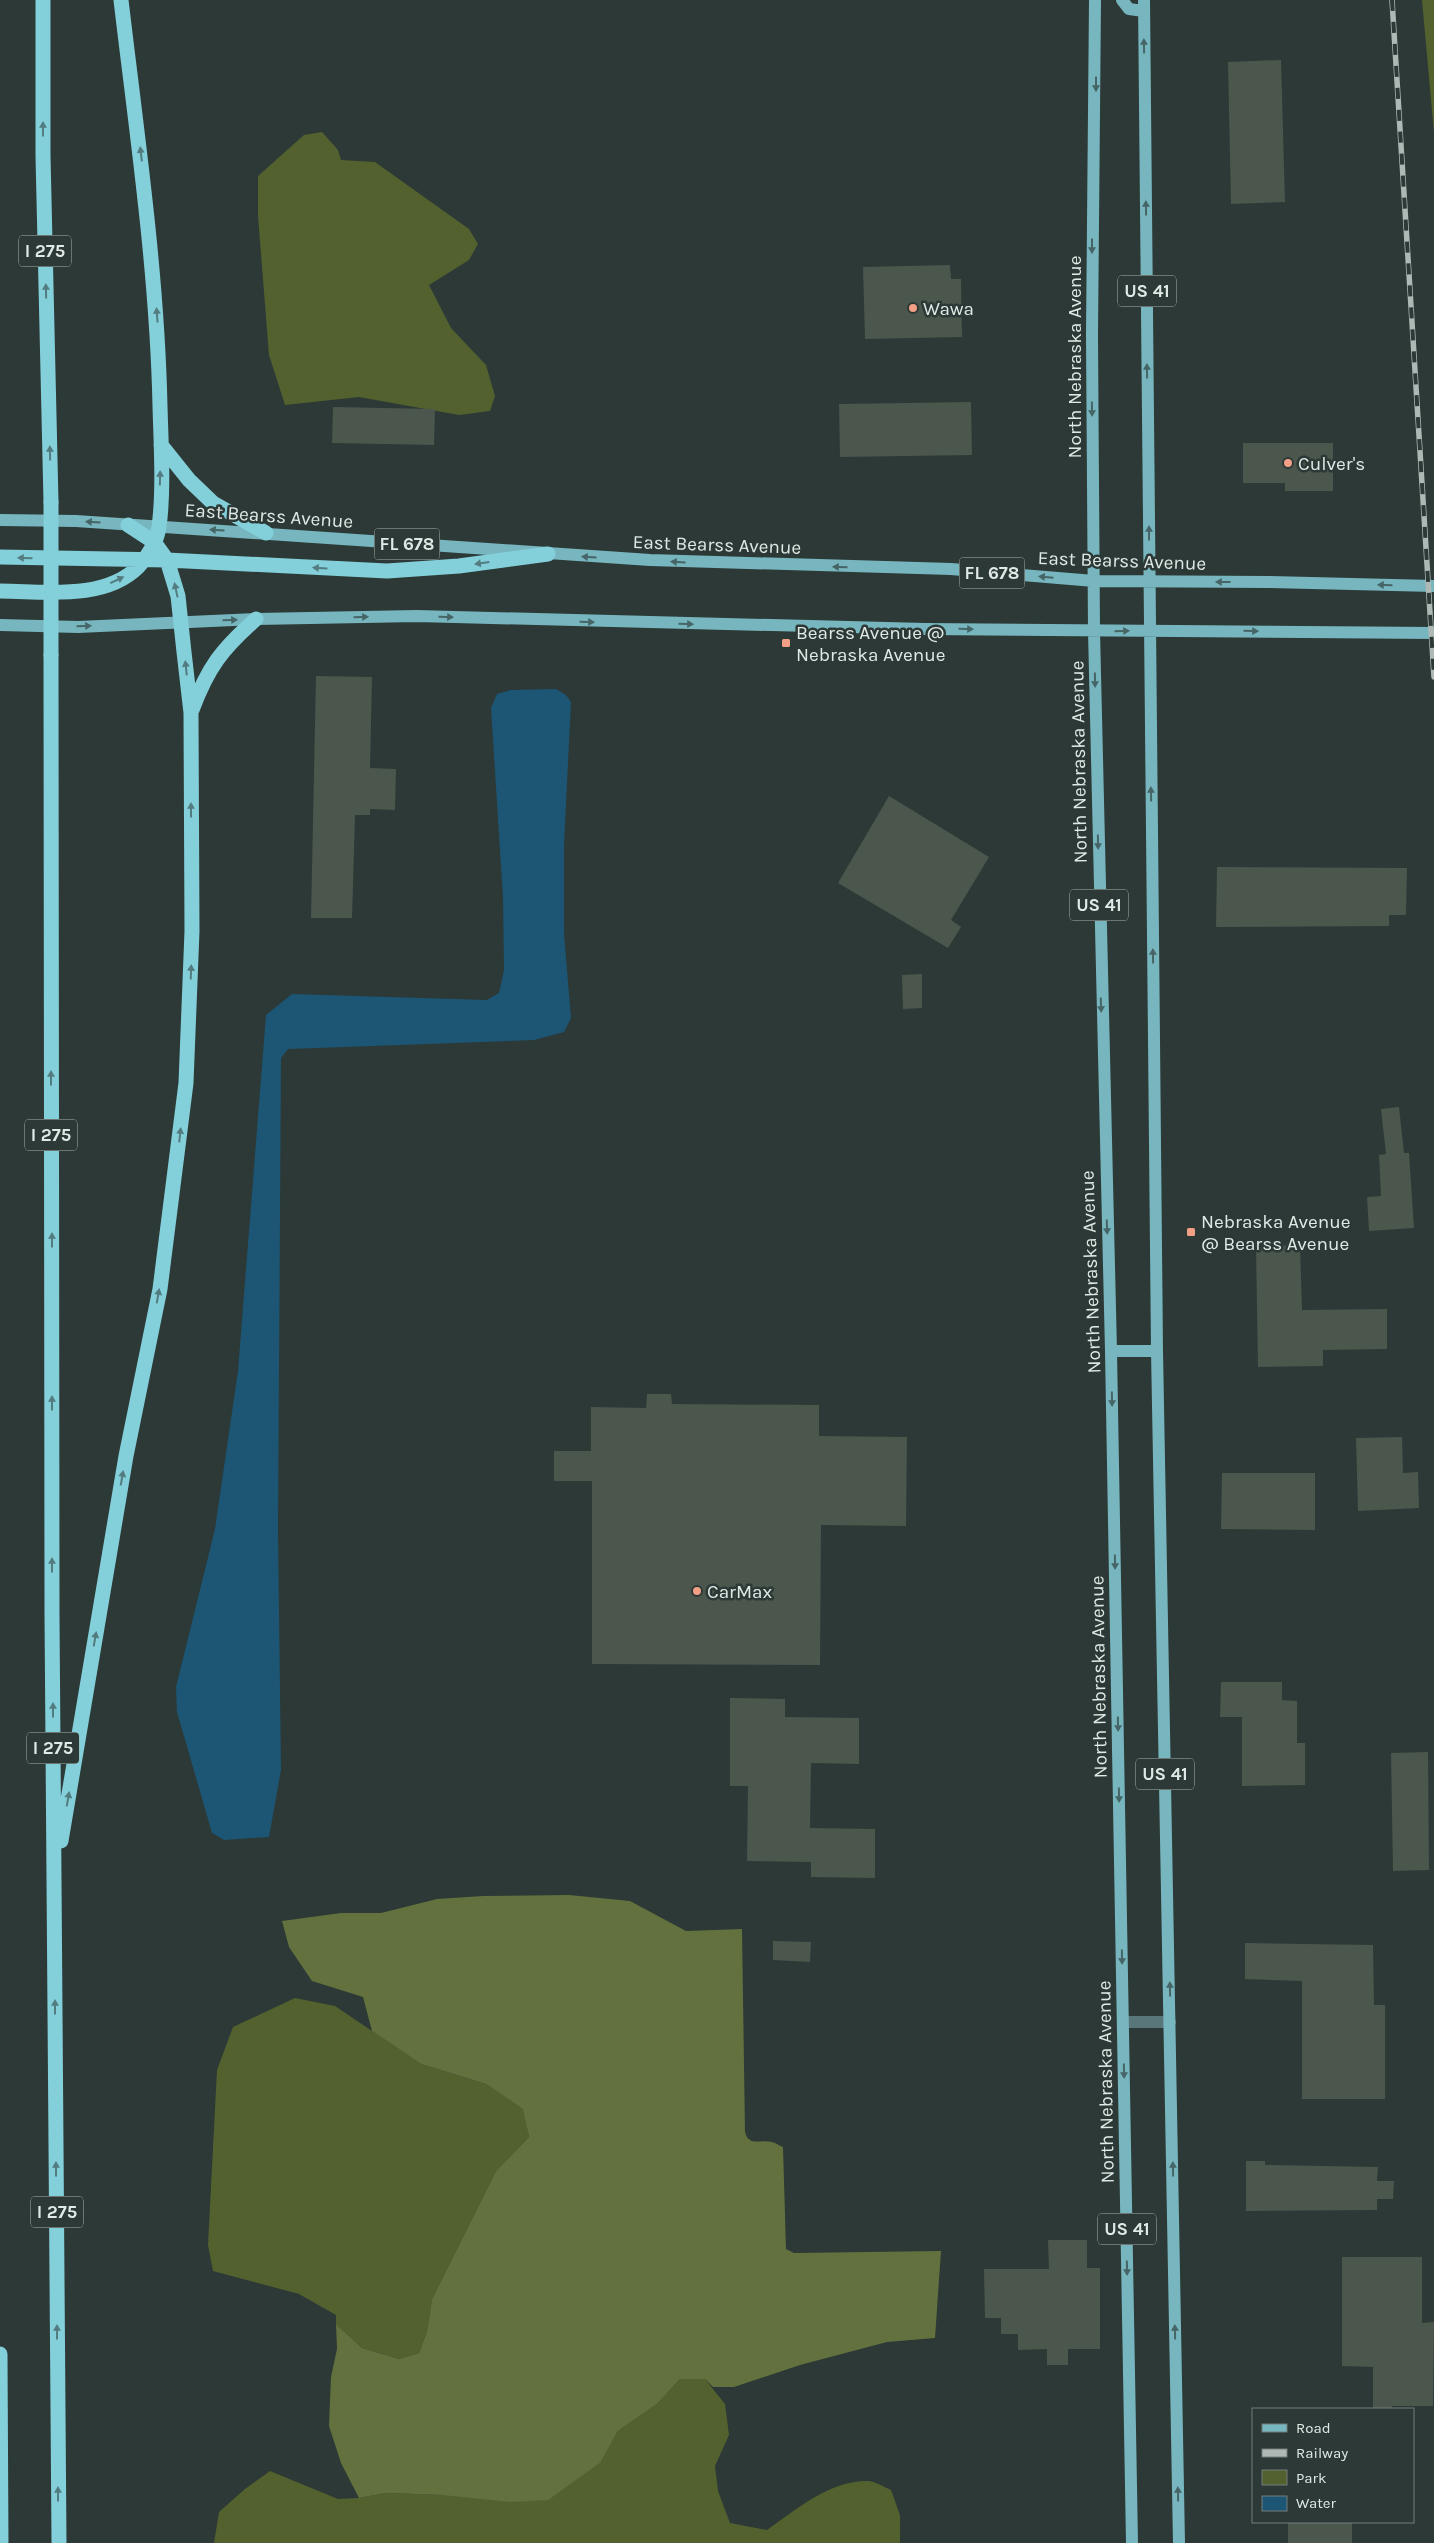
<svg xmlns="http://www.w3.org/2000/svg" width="1434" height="2543" font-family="Karla,sans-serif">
  <rect width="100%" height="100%" fill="#2c3936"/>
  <path fill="#53612f" d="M1422,0H1434V133Z
    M322,132L338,150L341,160L375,162L469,229L478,244L469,260L429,285L451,328L486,365L495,396L490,411L459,415L359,397L285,405L269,355L258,216V176L304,135Z
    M295,1998L335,2006L421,2064L486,2084L524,2109L529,2137L496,2171L432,2299L427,2331L419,2353L399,2359L362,2348L336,2324V2315L299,2294L213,2271L208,2245L217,2070L233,2027Z
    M680,2379H705L725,2404L729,2435L715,2466L718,2491L730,2523L767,2530C797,2509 830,2480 869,2481C876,2482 884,2487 891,2490L900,2515V2543H214L219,2512L245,2489L270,2471L338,2499L359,2498L386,2493L443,2495L601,2462L618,2431L657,2404Z"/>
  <path fill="#62713d" d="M569,1895L630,1901L686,1931L742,1929L745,2132C749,2147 760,2139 772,2142C776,2143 780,2146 783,2147L786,2249L794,2253L941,2251L935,2338L887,2342L800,2365L734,2387H713L705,2379H680L657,2404L618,2431L601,2462L548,2500L511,2502L443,2495L386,2493L359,2498L341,2463L329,2426L331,2377L337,2349L336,2324L362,2348L399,2359L419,2353L427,2331L432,2299L496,2171L529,2137L523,2109L486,2084L421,2064L372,2031L363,1997L312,1981L289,1947L282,1921L341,1913H381L437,1899L483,1896Z"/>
  <path fill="#1c5674" d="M556,689L566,695L571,702L564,844V934L571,1018L564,1032L534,1040L288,1049L281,1058L278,1530L281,1770L269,1837L224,1840L212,1833L177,1712L176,1687L215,1529L238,1371L266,1015L292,994L487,1000L499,993L504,970L503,897L491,708L497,694L511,690Z"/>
  <path fill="#4b564d" d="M1281,60L1285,202L1231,204L1228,62Z
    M950,265L951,279H961L962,337L865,339L863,267Z
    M971,402L972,455L840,457L839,404Z
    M333,407L435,409L434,445L332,443Z
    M1243,443H1333V491H1285V483H1243Z
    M316,676L372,677L370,768L396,769L395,810L370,809V815H355L352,918H311Z
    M889,796L989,857L951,920L961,927L948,948L838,883Z
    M1217,867L1407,868L1406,915H1389V926L1216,927Z
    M922,974V1008L903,1009L902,975Z
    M1399,1107L1404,1153H1409L1414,1228L1369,1231L1367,1197L1381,1196L1379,1155L1386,1154L1381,1109Z
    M1300,1245L1302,1310L1387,1309V1349L1323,1350V1366L1258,1367L1256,1247Z
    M647,1394H671L672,1404L819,1405V1436L907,1437L906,1526L821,1525L820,1665L592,1664V1481H554V1451H591V1407L646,1408Z
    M1402,1437L1403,1473L1418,1472L1419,1508L1358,1511L1356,1438Z
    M1222,1473H1315V1530L1221,1529Z
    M1221,1682H1282V1700L1297,1701V1743H1305V1785L1242,1786V1717H1220Z
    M730,1698L785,1699V1717L859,1718V1764L811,1763L810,1828L875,1829V1878L811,1877V1862L747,1861L748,1786H730Z
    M1428,1752L1429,1870L1393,1871L1391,1753Z
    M773,1941L811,1942L810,1962L773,1960Z
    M1245,1943L1373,1945L1374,2005H1385V2099H1302V1981L1245,1979Z
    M1246,2161H1265V2165L1378,2167L1377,2181H1394L1393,2199H1377V2210L1246,2211Z
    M1048,2240H1087V2268H1100V2349H1068V2365H1047V2349L1018,2350V2334H1001V2318H985L984,2269H1049Z
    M1342,2257H1422V2323L1434,2322L1433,2406H1392V2409H1373V2367L1342,2366Z
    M1288,2522H1352V2543H1288Z"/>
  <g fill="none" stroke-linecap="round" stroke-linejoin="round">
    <path stroke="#59777b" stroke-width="12" d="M1123,2022H1170"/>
    <path stroke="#77b6bf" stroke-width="12" d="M1095,0L1092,335L1094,631L1111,1351L1132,2543
      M1122,0L1129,9L1144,11
      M1144,0L1157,1351L1179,2543
      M0,520L76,521L650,560L951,569L1094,581L1268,582L1434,586
      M0,625L78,627L256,619L417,616L925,629L1434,633
      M1111,1351H1157"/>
    <path stroke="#83cfda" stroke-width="15" d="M43,0V156L51,502
      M161,445L189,480L213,503L266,533
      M0,557L167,560L387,571L459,566L548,554
      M0,591C43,591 104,601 138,567C148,556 157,541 159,527C164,490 161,444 160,406C157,270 137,136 121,0
      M51,655L52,1614L59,2543
      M192,710C208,667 222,649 256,619
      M61,1841L126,1456L160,1289L186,1083L192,931L191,713L184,652L178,596L167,560L154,542L128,525
      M0,2354L1,2543"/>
    <g stroke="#aeb8b5" stroke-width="5.5">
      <path id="rail" d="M1392,0L1434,677"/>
    </g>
    <use href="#rail" stroke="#2c3936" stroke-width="4" stroke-dasharray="11" stroke-linecap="butt"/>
    <path stroke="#83cfda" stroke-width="15" d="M51,655V502"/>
  </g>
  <defs><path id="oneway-solid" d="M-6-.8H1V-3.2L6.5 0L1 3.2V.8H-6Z" transform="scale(1.25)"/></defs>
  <g fill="#466566">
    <use href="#oneway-solid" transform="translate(1144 46) rotate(-91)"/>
    <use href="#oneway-solid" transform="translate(1096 84) rotate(90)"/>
    <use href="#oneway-solid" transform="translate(1146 208) rotate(-91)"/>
    <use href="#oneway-solid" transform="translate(1092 246) rotate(90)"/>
    <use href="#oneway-solid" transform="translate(1147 371) rotate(-91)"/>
    <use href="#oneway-solid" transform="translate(1092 409) rotate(89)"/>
    <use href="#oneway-solid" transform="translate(93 522) rotate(-176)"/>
    <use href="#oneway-solid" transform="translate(217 530) rotate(-176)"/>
    <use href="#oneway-solid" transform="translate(1149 533) rotate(-90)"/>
    <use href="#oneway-solid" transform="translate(589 557) rotate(-176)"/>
    <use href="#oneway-solid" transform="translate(678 562) rotate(-177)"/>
    <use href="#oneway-solid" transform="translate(840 567) rotate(-179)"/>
    <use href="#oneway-solid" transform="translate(1046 577) rotate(-175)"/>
    <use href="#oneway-solid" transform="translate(1223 582) rotate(180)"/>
    <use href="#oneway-solid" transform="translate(1385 585) rotate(-179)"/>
    <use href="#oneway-solid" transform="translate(361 617) rotate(-1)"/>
    <use href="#oneway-solid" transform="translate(446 617) rotate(2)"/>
    <use href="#oneway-solid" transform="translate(230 620) rotate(-2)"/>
    <use href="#oneway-solid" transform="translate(587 622) rotate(1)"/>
    <use href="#oneway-solid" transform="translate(686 624) rotate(1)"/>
    <use href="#oneway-solid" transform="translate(84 626) rotate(-2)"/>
    <use href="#oneway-solid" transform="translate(966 629) rotate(1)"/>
    <use href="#oneway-solid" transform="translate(1122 631) rotate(-2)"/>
    <use href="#oneway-solid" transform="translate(1251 631) rotate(1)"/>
    <use href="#oneway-solid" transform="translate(1095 680) rotate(89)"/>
    <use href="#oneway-solid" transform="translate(1151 794) rotate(-91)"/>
    <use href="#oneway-solid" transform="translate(1098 842) rotate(89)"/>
    <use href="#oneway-solid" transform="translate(1153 956) rotate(-91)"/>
    <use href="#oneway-solid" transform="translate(1101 1005) rotate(88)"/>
    <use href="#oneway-solid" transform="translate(1107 1227) rotate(88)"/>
    <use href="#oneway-solid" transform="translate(1112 1399) rotate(89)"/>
    <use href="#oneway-solid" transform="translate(1115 1562) rotate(89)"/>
    <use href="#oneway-solid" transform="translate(1118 1724) rotate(89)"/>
    <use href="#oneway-solid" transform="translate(1119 1795) rotate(89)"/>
    <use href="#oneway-solid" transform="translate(1122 1957) rotate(89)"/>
    <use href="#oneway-solid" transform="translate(1170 1989) rotate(-91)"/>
    <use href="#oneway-solid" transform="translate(1124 2071) rotate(89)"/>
    <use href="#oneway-solid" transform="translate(1173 2169) rotate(-91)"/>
    <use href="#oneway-solid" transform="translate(1127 2268) rotate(89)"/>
    <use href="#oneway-solid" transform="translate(1175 2332) rotate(-91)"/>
    <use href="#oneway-solid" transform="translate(1178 2494) rotate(-91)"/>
  </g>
  <g fill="#537c80">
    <use href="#oneway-solid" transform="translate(43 129) rotate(-90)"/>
    <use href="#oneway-solid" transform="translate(141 154) rotate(-97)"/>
    <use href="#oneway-solid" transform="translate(46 291) rotate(-91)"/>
    <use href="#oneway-solid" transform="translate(157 315) rotate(-94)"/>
    <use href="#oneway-solid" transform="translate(50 453) rotate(-91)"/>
    <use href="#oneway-solid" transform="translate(160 478) rotate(-89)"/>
    <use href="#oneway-solid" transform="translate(25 558) rotate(-179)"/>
    <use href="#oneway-solid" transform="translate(482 563) rotate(172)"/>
    <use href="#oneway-solid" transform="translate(320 568) rotate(-177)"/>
    <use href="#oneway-solid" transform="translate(117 580) rotate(-25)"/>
    <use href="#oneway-solid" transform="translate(176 590) rotate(-102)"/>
    <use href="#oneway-solid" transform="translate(186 668) rotate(-96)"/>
    <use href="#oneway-solid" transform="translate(191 810) rotate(-90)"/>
    <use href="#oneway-solid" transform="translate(191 972) rotate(-88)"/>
    <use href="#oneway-solid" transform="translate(51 1078) rotate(-90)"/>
    <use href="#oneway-solid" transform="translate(180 1135) rotate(-84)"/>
    <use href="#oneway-solid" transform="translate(52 1240) rotate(-90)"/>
    <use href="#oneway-solid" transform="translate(158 1296) rotate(-80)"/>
    <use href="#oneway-solid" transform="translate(52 1403) rotate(-90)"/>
    <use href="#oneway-solid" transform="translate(122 1478) rotate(-80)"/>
    <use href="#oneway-solid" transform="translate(52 1565) rotate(-90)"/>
    <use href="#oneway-solid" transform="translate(95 1639) rotate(-80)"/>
    <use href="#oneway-solid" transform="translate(53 1710) rotate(-90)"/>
    <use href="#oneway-solid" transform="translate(68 1799) rotate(-80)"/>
    <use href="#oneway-solid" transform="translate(55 2007) rotate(-90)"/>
    <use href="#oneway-solid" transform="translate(56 2169) rotate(-90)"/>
    <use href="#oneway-solid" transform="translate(57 2332) rotate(-90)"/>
    <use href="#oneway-solid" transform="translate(58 2494) rotate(-90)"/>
  </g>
  <g fill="#f39f86" stroke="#2c3936" stroke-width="2">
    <circle cx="913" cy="308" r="5"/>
    <circle cx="1288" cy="463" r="5"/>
    <rect x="781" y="638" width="10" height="10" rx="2.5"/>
    <rect x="1186" y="1227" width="10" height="10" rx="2.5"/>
    <circle cx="697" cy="1591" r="5"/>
  </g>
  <g text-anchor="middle" stroke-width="5" stroke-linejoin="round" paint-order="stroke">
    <g fill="#2c3936" stroke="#aab4b1" stroke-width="1">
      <rect x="19" y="235.5" width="52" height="31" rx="4"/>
      <rect x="1118" y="275.5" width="58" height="31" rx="4"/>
      <rect x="374.5" y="528.5" width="65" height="31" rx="4"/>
      <rect x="959.5" y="557.5" width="65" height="31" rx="4"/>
      <rect x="1070" y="889.5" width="58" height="31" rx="4"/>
      <rect x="25" y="1119.5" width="52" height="31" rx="4"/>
      <rect x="27" y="1732.5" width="52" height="31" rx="4"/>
      <rect x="1136" y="1758.5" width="58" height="31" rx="4"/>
      <rect x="31" y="2196.5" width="52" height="31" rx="4"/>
      <rect x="1098" y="2213.5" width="58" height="31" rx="4"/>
    </g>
    <g font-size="18" font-weight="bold" fill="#e0e9e6">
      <text x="45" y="257">I 275</text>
      <text x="1147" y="297">US 41</text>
      <text x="407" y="550">FL 678</text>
      <text x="992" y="579">FL 678</text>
      <text x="1099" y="911">US 41</text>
      <text x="51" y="1141">I 275</text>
      <text x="53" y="1754">I 275</text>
      <text x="1165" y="1780">US 41</text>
      <text x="57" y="2218">I 275</text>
      <text x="1127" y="2235">US 41</text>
    </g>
    <g font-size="19" fill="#e0e9e6" stroke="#2c3936" text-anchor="start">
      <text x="923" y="315">Wawa</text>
      <text x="1298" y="470">Culver's</text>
      <text x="796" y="639">Bearss Avenue @<tspan x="796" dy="22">Nebraska Avenue</tspan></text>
      <text x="1201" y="1228">Nebraska Avenue<tspan x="1201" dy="22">@ Bearss Avenue</tspan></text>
      <text x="707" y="1598">CarMax</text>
    </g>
    <g font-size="19" fill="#e0e9e6" stroke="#2c3936">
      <text transform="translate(1074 357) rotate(-90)" y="7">North Nebraska Avenue</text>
      <text transform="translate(269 515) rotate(4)" y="7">East Bearss Avenue</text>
      <text transform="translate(717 544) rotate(2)" y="7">East Bearss Avenue</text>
      <text transform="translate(1122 560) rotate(2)" y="7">East Bearss Avenue</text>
      <text transform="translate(1078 762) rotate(-91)" y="7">North Nebraska Avenue</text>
      <text transform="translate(1090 1272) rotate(-92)" y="7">North Nebraska Avenue</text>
      <text transform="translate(1098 1677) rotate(-91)" y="7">North Nebraska Avenue</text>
      <text transform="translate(1105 2082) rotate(-91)" y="7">North Nebraska Avenue</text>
    </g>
  </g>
  <rect x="1252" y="2408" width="162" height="115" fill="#2c3936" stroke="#747f7c"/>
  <rect x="1262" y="2424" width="25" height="8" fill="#77b6bf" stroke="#747f7c"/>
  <text x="1296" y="2433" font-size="15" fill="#e0e9e6">Road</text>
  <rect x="1262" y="2449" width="25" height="8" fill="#aeb8b5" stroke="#747f7c"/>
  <text x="1296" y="2458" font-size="15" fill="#e0e9e6">Railway</text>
  <rect x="1262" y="2470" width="25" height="15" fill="#53612f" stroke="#747f7c"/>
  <text x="1296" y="2483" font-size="15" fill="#e0e9e6">Park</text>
  <rect x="1262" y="2496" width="25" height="15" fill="#1c5674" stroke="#747f7c"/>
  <text x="1296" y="2508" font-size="15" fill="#e0e9e6">Water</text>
</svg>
